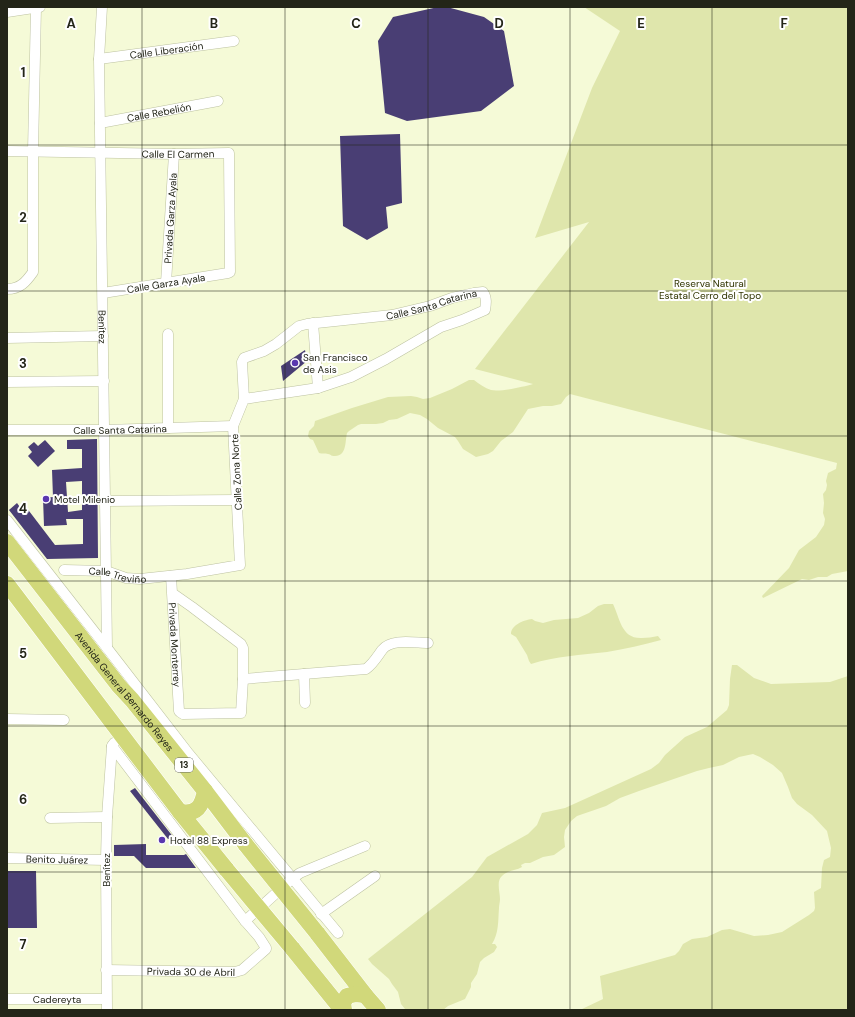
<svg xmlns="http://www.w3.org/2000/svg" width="855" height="1017" font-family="'DM Sans',sans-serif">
  <rect width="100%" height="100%" fill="#f5fad7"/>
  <path fill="#dfe6ac" d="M584,7H848V571L832,574L827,577H818L809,580L802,579L763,598L762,596L789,568L799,550L816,537L824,525L825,519L823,513L824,503L823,494L826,490L827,485L826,481L828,473L836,469L837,463L570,394L566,397L561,404L552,406H543L528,409L513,432L501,441L493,451L488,454L476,457L463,449L458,441L455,437L438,428L427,419L420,415L410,413L397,419L389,420L383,423L376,424H361L358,425L349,431L347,433C345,441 347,457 334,456C331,456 332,455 328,454C325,453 322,454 319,453L313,440L310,439L308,436L309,431L314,426L315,421L352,408L388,397L411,396L417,397L423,399L430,398L452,389L469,380H474C479,384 485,388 491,390C500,392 523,387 533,384L475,369L589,222L535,238L592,88L620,31Z
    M604,604H613C620,618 621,639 642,638C647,638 653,637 658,636L661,640C643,645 625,649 607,652C581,655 556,656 531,664L529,661L527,655L516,637L511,634C511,625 524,620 532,619L535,621L543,623L554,620L578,618L589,613L598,606Z
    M735,665H737L754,678L771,684L830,682L848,676V1010H580L603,999L600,976L675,955L679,951L683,944L692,939L707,937L722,930L730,929L754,936L768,935L782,932L809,915L814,911L815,908L814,892L821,888L822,868L824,860L830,857L831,848L827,831L812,815L797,804L792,798L788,787L782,773L773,765L760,757L753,754L739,757L723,765L709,768L697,771L639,791L620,798L606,806L577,816L571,821L565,830L564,837L565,847L554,855L543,857L530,863H525L521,865L522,867C515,871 508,870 502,876C496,881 500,892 500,899C500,902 499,905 499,908C498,921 499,933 492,944H495L497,947L494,952L484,958L480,962L477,974L471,983V987L465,999L448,1006L443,1010L405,1009L401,1004L398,992L392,984L389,979L372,964L368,959L472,877L487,857L528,834L537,825L542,813L565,808L651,769L659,763L665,755L685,737L707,727L727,710L729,705L730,679L732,665Z"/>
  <path fill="#493e74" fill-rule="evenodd" d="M438,7H447L484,17L504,31L514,86L481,111L407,121L385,113L378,41L393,17Z
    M400,134L402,203L386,207L388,228L367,240L343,226L340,136Z
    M305,350L307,361L283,381L281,366Z
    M97,439L98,558L47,559L9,510L17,503L22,510L26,507L55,545L83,544V519H66L67,525L44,526L43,498L53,497L52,470L82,468V449H67V440ZM82,481V510L68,512L66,482Z
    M45,440L55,451L38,467L28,456L32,452L28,447L34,442L38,446Z
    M135,788L174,838L168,839L130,791Z
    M146,844V855H184L186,854L196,868H146L134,856H114V845Z
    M7,871H36L37,928H7Z"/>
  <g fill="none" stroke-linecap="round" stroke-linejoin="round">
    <g stroke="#bdc2a1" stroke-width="11">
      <g id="street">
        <path id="s1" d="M102,7L99,59L107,648"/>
        <path d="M7,12L40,7"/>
        <path id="s2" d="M99,59L234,41"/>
        <path id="s3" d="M100,123L218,101"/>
        <path id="s4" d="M7,151L174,154L229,153L230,272L228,273L103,293"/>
        <path id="s5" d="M166,283L174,154"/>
        <path d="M7,289C20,289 26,282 33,272V151L36,7"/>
        <path d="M313,323L318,388"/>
        <path d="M168,334V428"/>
        <path d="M7,338L103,336"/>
        <path d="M7,382L104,381"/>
        <path id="s6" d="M7,430H105L233,426"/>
        <path d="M105,501L237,500"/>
        <path d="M7,520L107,648L189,754L338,933"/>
        <path id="s7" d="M64,570L106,571L126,578L140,579L187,574L240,565L233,426L244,399L242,362L244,358L264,351L276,344L299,326L307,324L392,315L430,306L452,298L474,293L483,292C487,298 486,304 485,310L462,320L441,327L386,359L351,377L318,388L244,399"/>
        <path id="s8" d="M171,576L172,593L179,711L180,712L183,714L241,713L243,679V648L241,644L192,607L172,593"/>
        <path d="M304,674L305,703"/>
        <path d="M243,679L366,669C373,664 377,657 382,650C391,638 415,643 428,643"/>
        <path d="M7,719L64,720"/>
        <path d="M50,818L107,817"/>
        <path id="s9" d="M7,858L106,860"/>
        <path d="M321,914L375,876"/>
        <path d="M245,921L293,878L300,873L365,846"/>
        <path id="s10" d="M106,970L235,972L242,970L266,949V948L259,937L245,921L112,746"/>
        <path id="s11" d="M7,999H106"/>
        <path d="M107,1010L106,860L107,817L112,746L114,743"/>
      </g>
    </g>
    <g stroke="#fff" stroke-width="17">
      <g id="primary">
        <path id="s12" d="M7,542L119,686L132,700L205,791L246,845"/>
        <path d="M7,584L180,812L227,870"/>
        <path d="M180,812C197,815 202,806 205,791"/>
        <path d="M317,933L365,995L378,1010"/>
        <path d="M292,948L342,1010"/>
        <path d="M344,1010L343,1003L347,996L356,994L365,995"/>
      </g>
    </g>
    <use href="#street" stroke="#fff" stroke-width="10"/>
    <use href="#primary" stroke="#d1d87a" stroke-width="16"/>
    <g stroke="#fff" stroke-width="17" stroke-linecap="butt">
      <path id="primary-bridge" d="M246,845L317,933
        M227,870L292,948"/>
    </g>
    <use href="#primary-bridge" stroke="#d1d87a" stroke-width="16"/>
  </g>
  <path fill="none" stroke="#232518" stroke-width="1" stroke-opacity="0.55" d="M142,7V1010M285,7V1010M428,7V1010M570,7V1010M712,7V1010M7,145H848M7,291H848M7,436H848M7,581H848M7,726H848M7,872H848"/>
  <g fill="#5a37af" stroke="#fff" stroke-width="1.5">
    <circle cx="295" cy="363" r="4"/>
    <circle cx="46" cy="499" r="4"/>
    <circle cx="162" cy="840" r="4"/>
  </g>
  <g text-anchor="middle" stroke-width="4" stroke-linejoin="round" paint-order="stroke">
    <rect fill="#fff" stroke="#65665d" stroke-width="1" x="175" y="758" width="18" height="14" rx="3"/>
    <g font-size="9" font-weight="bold" fill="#232518">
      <text x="184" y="768">13</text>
    </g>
    <g font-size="10" fill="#232518" stroke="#fff">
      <text dy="4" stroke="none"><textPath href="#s2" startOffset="68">Calle Liberación</textPath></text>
      <text dy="4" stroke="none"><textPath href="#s3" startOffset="60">Calle Rebelión</textPath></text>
      <text dy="4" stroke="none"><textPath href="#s4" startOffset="171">Calle El Carmen</textPath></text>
      <text dy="4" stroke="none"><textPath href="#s5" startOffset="65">Privada Garza Ayala</textPath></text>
      <text transform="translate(166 283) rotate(-9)" y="4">Calle Garza Ayala</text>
      <text dy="4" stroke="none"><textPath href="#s7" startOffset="587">Calle Santa Catarina</textPath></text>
      <text dy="4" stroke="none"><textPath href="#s1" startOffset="320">Benítez</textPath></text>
      <text dy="4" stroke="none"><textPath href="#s6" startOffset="113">Calle Santa Catarina</textPath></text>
      <text transform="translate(236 472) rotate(-93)" y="4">Calle Zona Norte</text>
      <text dy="4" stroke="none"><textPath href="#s7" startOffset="54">Calle Treviño</textPath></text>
      <text dy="4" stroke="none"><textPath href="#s8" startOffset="69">Privada Monterrey</textPath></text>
      <text dy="4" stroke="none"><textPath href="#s12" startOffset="190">Avenida General Bernardo Reyes</textPath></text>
      <text dy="4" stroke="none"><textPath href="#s9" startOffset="50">Benito Juárez</textPath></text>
      <text transform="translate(106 870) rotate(-90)" y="4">Benítez</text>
      <text dy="4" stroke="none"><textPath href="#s10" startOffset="85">Privada 30 de Abril</textPath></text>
      <text dy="4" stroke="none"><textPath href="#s11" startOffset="50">Cadereyta</textPath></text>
    </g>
    <g font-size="10" fill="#303400" stroke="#fff">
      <text x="710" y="287">Reserva Natural<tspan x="710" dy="12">Estatal Cerro del Topo</tspan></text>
    </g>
    <g font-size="10" fill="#232518" stroke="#fff" text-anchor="start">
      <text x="303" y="361">San Francisco<tspan x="303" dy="12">de Asis</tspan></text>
      <text x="54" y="503">Motel Milenio</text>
      <text x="170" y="844">Hotel 88 Express</text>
    </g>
  </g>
  <g font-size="13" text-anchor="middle" font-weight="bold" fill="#232518" stroke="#fff" stroke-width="4" stroke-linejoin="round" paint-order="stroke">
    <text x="71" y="28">A</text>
    <text x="214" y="28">B</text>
    <text x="356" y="28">C</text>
    <text x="499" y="28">D</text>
    <text x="641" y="28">E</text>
    <text x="784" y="28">F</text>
    <text x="23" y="77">1</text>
    <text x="23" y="222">2</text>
    <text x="23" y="368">3</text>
    <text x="23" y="513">4</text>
    <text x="23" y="658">5</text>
    <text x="23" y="804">6</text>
    <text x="23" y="949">7</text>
  </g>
  <rect width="855" height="1017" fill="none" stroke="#232518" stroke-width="16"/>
</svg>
